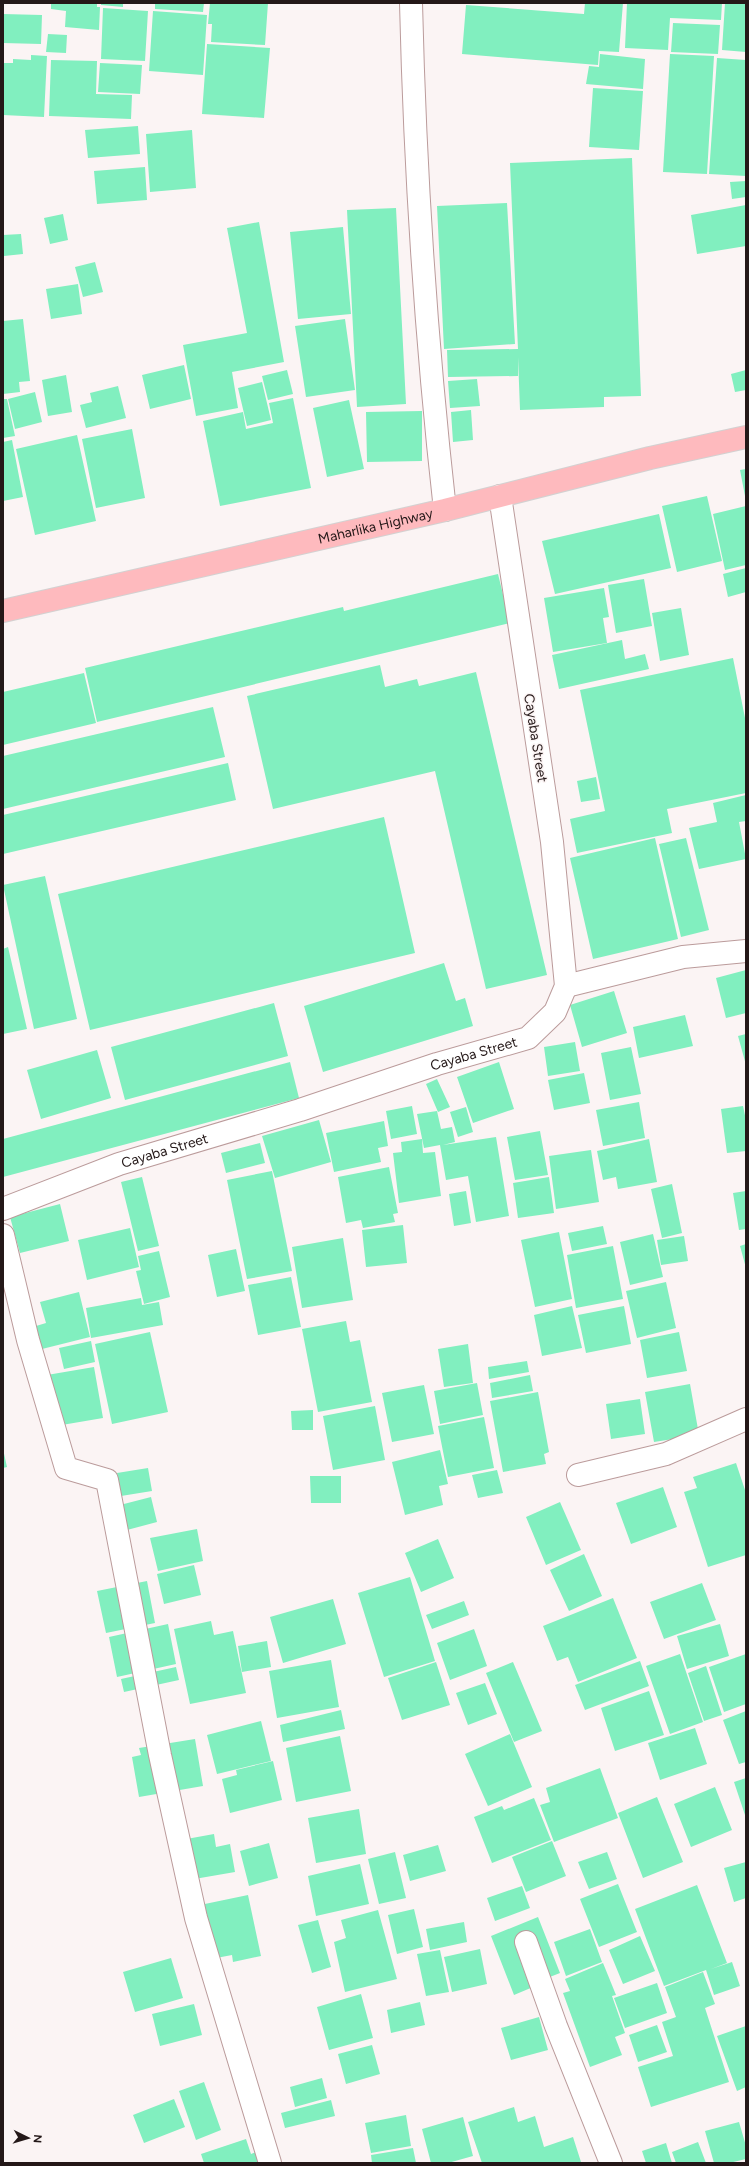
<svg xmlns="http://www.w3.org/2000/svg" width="749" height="2166" font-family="Figtree,sans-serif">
  <rect width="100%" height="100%" fill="#fbf4f4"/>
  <path fill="#81efbf" d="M51,3H97V7H100L99,30L65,27L66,11L51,9Z
    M101,3H123V7L101,5Z
    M155,3H204L203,12L155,9Z
    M210,3H268L265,45L211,42L212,24H208Z
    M585,3H623L619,52L599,51L598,65L462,54L466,5L584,14Z
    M627,3H722L721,20L670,18L668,50L625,48Z
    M725,3H746V52L722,50Z
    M103,8L148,11L145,61L101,59Z
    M153,11L207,15L203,75L149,71Z
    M3,14L42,15L41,44L3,43Z
    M673,23L720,25L718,54L671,52Z
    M48,34L67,35L66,53L46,52Z
    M207,44L270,48L264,118L202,114Z
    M600,54L645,59L643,89L586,84L589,66L599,67Z
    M670,54L714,56L707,174L663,172Z
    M31,55L47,56L44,117L3,115L4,63H13V59L31,60Z
    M717,58L746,60V176L709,174Z
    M51,60L97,61L96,94L132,95L131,119L49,116Z
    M100,63L142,65L140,94L98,92Z
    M593,88L643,91L639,150L589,147Z
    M138,126L140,154L88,158L85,130Z
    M192,130L196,188L150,192L146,134Z
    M632,158L641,396L604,397V407L520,410L518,357V376L448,377L447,350L518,349L510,163Z
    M145,167L147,200L97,204L94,171Z
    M746,181V197L732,199L730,182Z
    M507,203L515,344L444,349L437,206Z
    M746,205V246L697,254L691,215Z
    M396,208L406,404L357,407L347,210Z
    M63,214L68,240L50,244L44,218Z
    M259,222L284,362L232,372L238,408L196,416L183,345L247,333L227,228Z
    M343,227L351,314L298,319L290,232Z
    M21,234L23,254L4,256L3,235Z
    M95,262L103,292L83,297L75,267Z
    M78,284L82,314L51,319L46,289Z
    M23,319L30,381L19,382L20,392L3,394V321Z
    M345,319L355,390L306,397L295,326Z
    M184,365L191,399L150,409L142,375Z
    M287,370L293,394L268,400L262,376Z
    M746,370V390L735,392L731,374Z
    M66,375L72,412L48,416L42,380Z
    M477,379L480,406L450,408L448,381Z
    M262,382L271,420L247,426L238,388Z
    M118,386L126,418L86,428L80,405L92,402L90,393Z
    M35,392L42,422L15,429L8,399Z
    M293,398L311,488L220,506L203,421L243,412L246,429L273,423L269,403Z
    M3,399H7L15,436L3,438Z
    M349,400L364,469L327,477L313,408Z
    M471,410L473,440L453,442L451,412Z
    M422,411V461L367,462L366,412Z
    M132,429L145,498L96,508L82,439Z
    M77,435L96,521L35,535L16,449Z
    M12,440L23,497L3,501V442Z
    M746,469V496H745L740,470Z
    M707,496L722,561L677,572L662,506Z
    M746,506V565L725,570L713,514Z
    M659,514L671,568L555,594L542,541Z
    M746,568V592L728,597L723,574Z
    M498,574L510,623L97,722L85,668L343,607L344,611Z
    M644,579L652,626L616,633L608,585Z
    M604,588L609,617L603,618L607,643L553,652L544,598Z
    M681,608L689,655L660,661L652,613Z
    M622,640L625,659L645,654L649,669L559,689L552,655Z
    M733,658L746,723V793L667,809L672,833L577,853L570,819L605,811L580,690Z
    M380,665L385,687L417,679L419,686L476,672L547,975L486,989L435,771L273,809L247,696Z
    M84,673L96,723L3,745V692Z
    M213,707L225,757L3,809V756Z
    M228,763L236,800L3,854V815Z
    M596,777L600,799L581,802L577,781Z
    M746,795V821L739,822L746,859L699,869L689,828L717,822L713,803Z
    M384,817L415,953L90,1030L58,894Z
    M655,838L678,939L593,959L570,858Z
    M686,838L709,930L681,937L659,844Z
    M45,876L77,1019L34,1029L3,885Z
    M8,947L27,1029L3,1034V949Z
    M444,963L456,1001L465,998L473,1026L323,1072L304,1006Z
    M746,970V1013L726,1018L716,978Z
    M614,991L627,1033L582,1047L570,1005Z
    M274,1003L288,1056L125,1100L111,1047Z
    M685,1015L693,1046L639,1058L633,1027Z
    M746,1034V1065L738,1036Z
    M575,1042L580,1071L548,1076L544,1047Z
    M631,1047L641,1094L610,1100L601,1053Z
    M97,1050L111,1098L41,1119L27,1070Z
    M290,1062L299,1098L3,1177V1139Z
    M499,1062L514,1109L473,1123L457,1077Z
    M584,1073L590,1103L554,1110L548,1080Z
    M437,1079L450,1107L438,1112L426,1084Z
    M639,1102L645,1138L603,1146L596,1110Z
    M412,1106L417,1134L391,1139L386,1111Z
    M743,1106L746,1120V1151L727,1153L721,1109Z
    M466,1107L473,1132L458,1137L450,1112Z
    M437,1111L441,1129L452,1127L455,1142L443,1145L496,1137L509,1216L476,1222L468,1176L446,1180L440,1145L424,1148L417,1114Z
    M319,1120L331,1162L275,1178L262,1136Z
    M384,1121L388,1146L378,1148L381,1162L334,1172L326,1133Z
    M540,1131L548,1175L515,1180L507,1137Z
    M422,1139L423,1153L435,1152L441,1196L399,1203L393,1153L402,1152L401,1142Z
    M649,1139L657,1182L618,1189L616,1177L603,1180L597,1151Z
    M260,1143L265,1163L226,1173L221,1153Z
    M591,1150L599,1202L556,1209L549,1156Z
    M389,1167L398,1213L393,1214L395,1222L363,1228L361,1220L346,1223L338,1177Z
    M272,1171L292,1271L247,1279L227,1180Z
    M142,1177L159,1246L138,1251L121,1182Z
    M549,1177L554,1213L518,1218L513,1183Z
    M672,1184L682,1233L662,1238L651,1189Z
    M466,1191L471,1223L454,1226L449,1194Z
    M746,1191V1229L739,1230L733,1193Z
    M60,1204L69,1241L20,1253L10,1217Z
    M403,1225L407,1263L366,1267L362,1230Z
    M603,1226L607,1244L572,1251L568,1233Z
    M130,1228L139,1267L87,1280L78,1240Z
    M559,1232L572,1299L535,1307L521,1240Z
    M653,1234L663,1277L630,1285L620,1242Z
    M684,1236L688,1261L661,1265L657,1240Z
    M343,1238L353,1300L302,1308L292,1247Z
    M746,1244V1268L740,1246Z
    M613,1246L623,1299L576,1308L567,1255Z
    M236,1249L245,1291L217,1297L208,1255Z
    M159,1251L170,1297L144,1304L136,1271L141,1270L138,1256Z
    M291,1277L301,1327L258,1335L248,1285Z
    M666,1282L676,1328L637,1338L626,1291Z
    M79,1292L90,1337L42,1349L36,1326L46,1323L40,1302Z
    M141,1298L142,1305L159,1302L163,1325L91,1338L86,1308Z
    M572,1306L582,1348L542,1356L534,1315Z
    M624,1306L631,1344L586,1353L578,1315Z
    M346,1321L350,1342L360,1340L372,1402L318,1412L302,1329Z
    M150,1332L168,1412L112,1424L95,1344Z
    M679,1332L687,1371L647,1378L640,1340Z
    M91,1341L95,1362L64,1369L59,1348Z
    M468,1344L473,1383L444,1387L438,1349Z
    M527,1361L529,1372L489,1379L488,1367Z
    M94,1367L103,1418L56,1426L47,1375Z
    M530,1375L533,1391L492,1398L490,1383Z
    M477,1383L483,1415L440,1424L434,1391Z
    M690,1384L699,1435L654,1442L645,1392Z
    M424,1385L434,1434L392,1442L382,1393Z
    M538,1392L549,1452L544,1454L546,1464L503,1472L490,1401Z
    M640,1399L645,1434L611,1439L606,1404Z
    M375,1406L385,1460L333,1470L323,1416Z
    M313,1410V1430H292L291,1411Z
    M484,1417L494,1468L448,1477L438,1426Z
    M3,1449L7,1467L3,1468Z
    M440,1450L448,1484L439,1486L443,1505L405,1515L392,1462Z
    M736,1463L746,1493V1555L708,1567L684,1492L697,1488L693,1477Z
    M148,1468L152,1491L121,1496L117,1473Z
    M497,1470L503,1493L478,1498L472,1475Z
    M310,1476H341V1503H311Z
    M663,1487L677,1527L631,1544L616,1503Z
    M151,1497L157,1522L127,1530L120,1505Z
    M560,1502L581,1550L546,1565L526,1517Z
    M197,1529L203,1561L158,1571L150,1538Z
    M438,1539L454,1578L421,1592L405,1553Z
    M584,1554L602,1596L569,1611L550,1570Z
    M194,1565L201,1595L164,1604L157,1574Z
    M410,1577L435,1661L384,1677L358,1593Z
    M147,1581L155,1623L106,1633L97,1591Z
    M702,1583L716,1620L664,1639L650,1602Z
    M613,1598L637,1658L578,1682L568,1657L557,1661L543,1626Z
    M333,1599L346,1644L283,1663L270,1617Z
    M464,1601L469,1615L432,1629L426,1615Z
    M211,1621L214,1635L233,1631L246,1693L190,1704L174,1629Z
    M168,1624L176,1664L117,1677L109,1637Z
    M720,1624L729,1656L687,1669L677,1636Z
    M474,1629L487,1666L450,1680L437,1643Z
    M267,1641L271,1667L242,1672L238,1646Z
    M680,1654L703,1722L670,1734L646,1666Z
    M746,1654V1704L724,1712L709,1667Z
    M331,1660L339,1707L277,1718L269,1671Z
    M640,1661L649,1686L585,1710L575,1685Z
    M436,1662L450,1705L402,1720L388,1678Z
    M513,1662L542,1731L514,1742L486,1673Z
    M706,1666L722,1715L704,1721L688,1673Z
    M176,1667L179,1680L124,1692L121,1679Z
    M485,1683L497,1714L468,1725L456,1693Z
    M649,1691L664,1735L615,1751L601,1708Z
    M341,1710L345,1729L283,1742L280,1725Z
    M746,1711V1762L739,1764L723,1720Z
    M261,1721L271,1761L217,1774L207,1735Z
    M695,1728L707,1764L660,1780L648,1743Z
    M510,1734L532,1787L488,1806L465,1754Z
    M340,1736L351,1791L296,1802L286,1748Z
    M195,1739L203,1786L139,1797L132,1757L141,1755L139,1748Z
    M273,1761L282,1800L230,1813L222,1779L237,1775L236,1770Z
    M600,1768L618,1818L554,1842L540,1805L550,1802L546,1788Z
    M746,1778V1818L734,1782Z
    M715,1787L732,1830L691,1847L674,1804Z
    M657,1797L683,1862L643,1878L618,1813Z
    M534,1798L551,1840L492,1863L474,1817L502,1806L504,1810Z
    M359,1809L366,1854L316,1863L308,1818Z
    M214,1834L216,1847L230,1844L235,1872L177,1882L170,1842Z
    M552,1841L566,1876L526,1892L512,1857Z
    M269,1843L278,1878L249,1886L240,1851Z
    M438,1845L446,1871L410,1881L403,1855Z
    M395,1852L406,1898L379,1904L368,1859Z
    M607,1852L617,1879L589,1889L578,1862Z
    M746,1862V1898L734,1902L724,1868Z
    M360,1864L369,1904L316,1916L308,1876Z
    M618,1884L637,1932L599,1947L580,1899Z
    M697,1885L727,1963L711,1969L732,1962L740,1986L714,1995L706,1970L664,1986L635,1909Z
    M522,1886L530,1908L495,1921L487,1898Z
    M248,1895L261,1956L233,1962L232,1955L211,1959L200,1905Z
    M414,1909L423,1947L397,1954L388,1915Z
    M378,1910L397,1979L345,1992L334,1942L346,1938L341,1920Z
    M538,1917L560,1973L532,1984L533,1987L514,1995L491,1936Z
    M318,1920L331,1967L312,1973L298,1925Z
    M464,1922L467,1942L430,1950L426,1929Z
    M590,1929L602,1962L566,1976L554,1942Z
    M640,1936L655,1971L623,1984L609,1950Z
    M480,1949L487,1984L452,1992L444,1957Z
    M440,1950L449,1992L426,1996L417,1954Z
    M171,1958L183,1998L135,2012L123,1972Z
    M603,1963L616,1995L612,1996L625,2033L615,2037L622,2055L590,2067L563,1993L570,1991L565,1979Z
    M703,1972L715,2004L705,2008L729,2082L651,2107L638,2067L673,2056L662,2022L676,2017L665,1987Z
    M657,1983L667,2013L625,2028L614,1998Z
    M361,1994L373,2038L329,2050L317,2007Z
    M420,2002L425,2025L391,2033L387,2010Z
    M194,2004L202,2035L160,2046L152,2014Z
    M539,2017L548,2050L511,2060L501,2028Z
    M657,2025L667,2052L638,2062L629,2035Z
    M746,2026V2087L737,2091L717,2036Z
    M372,2045L380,2074L346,2084L338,2054Z
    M322,2078L327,2098L295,2107L290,2087Z
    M204,2082L221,2130L196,2140L179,2091Z
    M174,2099L185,2127L144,2143L133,2115Z
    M331,2100L335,2116L285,2128L281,2113Z
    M514,2107L518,2122L535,2116L544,2147L573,2137L581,2162L482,2163L468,2122Z
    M406,2115L411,2146L371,2153L365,2123Z
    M463,2117L473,2156L448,2163H431L422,2129Z
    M739,2122L746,2146V2159L729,2163H714L705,2131Z
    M246,2139L251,2154L256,2152L259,2163H204L201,2154Z
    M698,2142L706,2163H676L672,2152Z
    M666,2143L672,2163H646L642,2151Z
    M413,2148L416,2163H372L371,2155Z"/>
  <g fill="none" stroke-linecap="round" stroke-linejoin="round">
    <g stroke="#bb9b9b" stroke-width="24">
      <g id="street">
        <path d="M411,3C415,172 426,341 445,510"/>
        <path d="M566,986L683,957L746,951"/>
        <path id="s1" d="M3,1209L119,1164L300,1110L437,1064L528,1038L555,1012L566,986L552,842L500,496"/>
        <path d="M3,1235L28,1340L66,1468L107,1480L160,1755L196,1918L270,2163"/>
        <path d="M578,1475L666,1454L746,1419"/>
        <path d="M526,1942L556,2026L611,2163"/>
      </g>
    </g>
    <g stroke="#d3d1d1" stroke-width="24">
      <g id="primary">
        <path id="s2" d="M3,611L445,510L650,458L746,437"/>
      </g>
    </g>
    <use href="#street" stroke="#fff" stroke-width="22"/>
    <use href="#primary" stroke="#febabe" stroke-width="22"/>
  </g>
  <g text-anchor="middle" stroke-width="3" stroke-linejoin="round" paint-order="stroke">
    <g font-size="14" fill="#241818" stroke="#fbf4f4">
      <text dy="5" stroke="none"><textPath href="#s2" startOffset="382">Maharlika Highway</textPath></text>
      <text transform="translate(536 738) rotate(81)" y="5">Cayaba Street</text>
      <text dy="5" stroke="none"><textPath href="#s1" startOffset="496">Cayaba Street</textPath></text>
      <text dy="5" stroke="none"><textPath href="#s1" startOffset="172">Cayaba Street</textPath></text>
    </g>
  </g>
  <rect width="749" height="2166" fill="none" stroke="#241818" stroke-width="8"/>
  <g transform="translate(28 2138) rotate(95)" stroke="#fbf4f4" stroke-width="3" paint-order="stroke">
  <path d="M0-3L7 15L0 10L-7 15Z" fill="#241818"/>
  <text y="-6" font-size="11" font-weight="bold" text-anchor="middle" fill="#241818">N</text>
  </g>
</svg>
